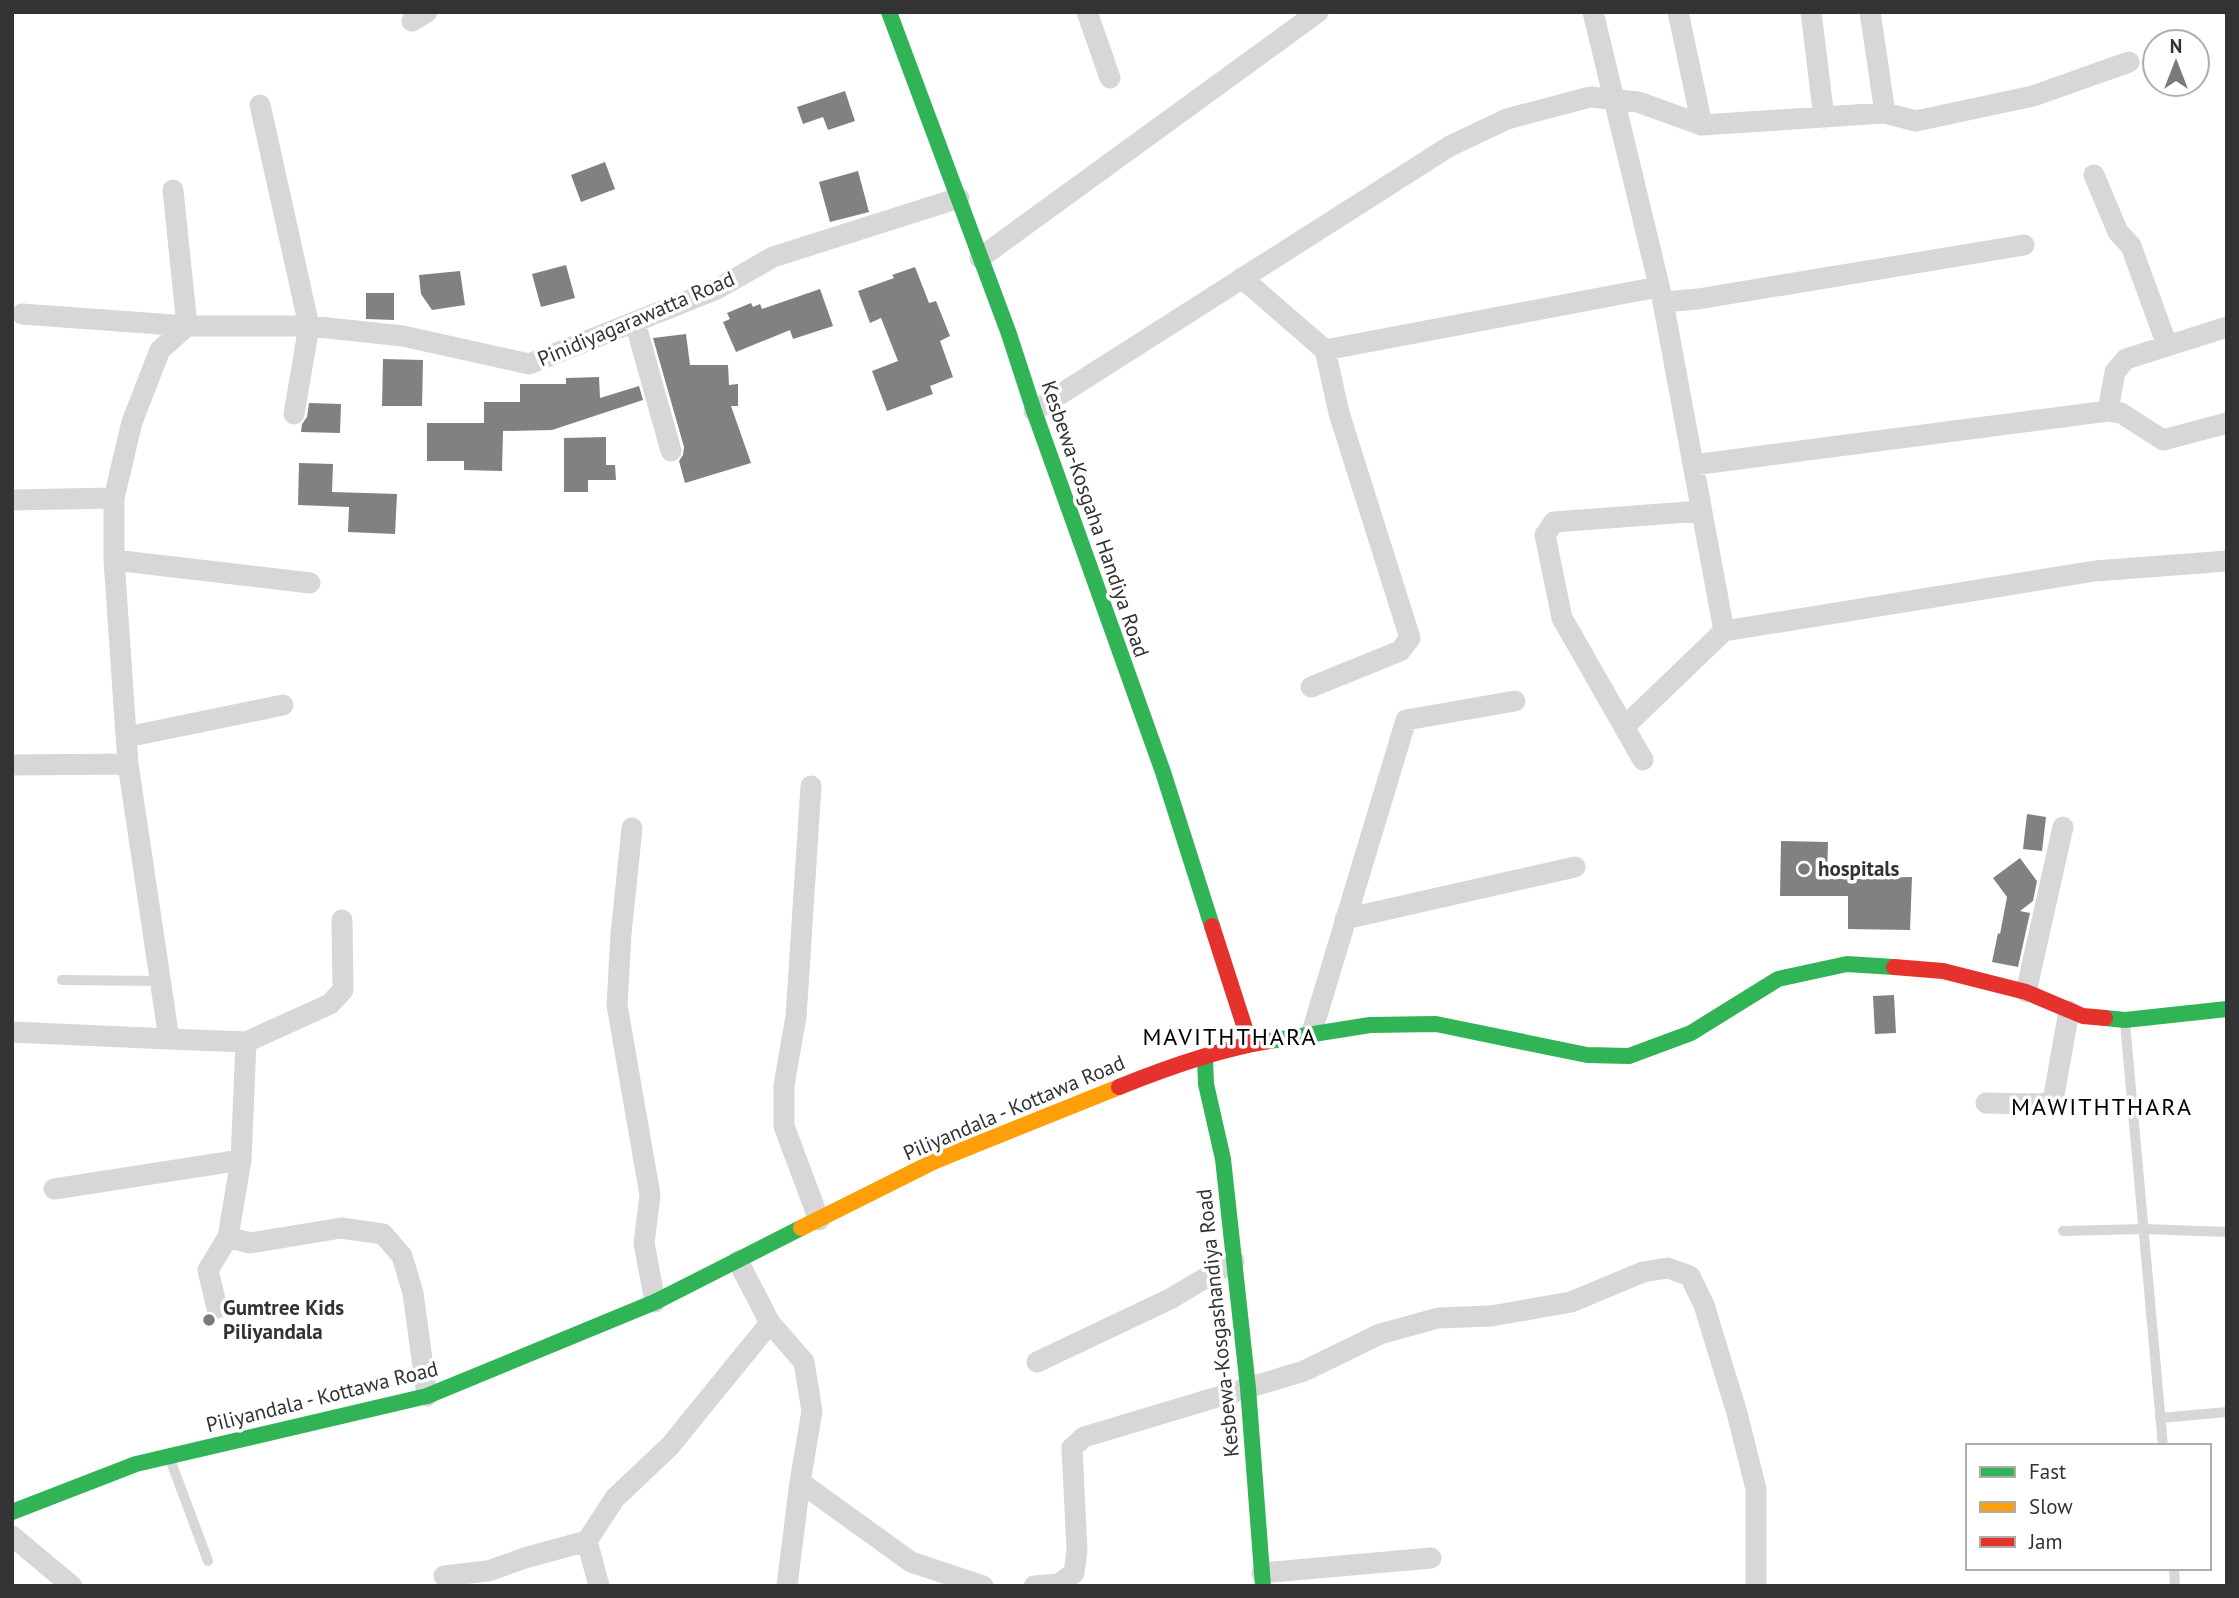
<svg xmlns="http://www.w3.org/2000/svg" width="2239" height="1598" font-family="'PT Sans',sans-serif">
  <rect width="100%" height="100%" fill="#fff"/>
  <path fill="#818181" d="M845,91L855,121L828,130L823,117L803,124L797,107Z
    M605,162L615,189L581,202L571,175Z
    M858,171L869,212L830,222L819,182Z
    M566,265L575,298L541,307L532,274Z
    M915,267L929,303L936,301L950,336L940,341L953,377L930,386L933,394L887,411L872,371L898,361L881,318L870,323L858,291L894,278L892,275Z
    M460,271L465,305L432,310L421,294L419,275Z
    M820,289L833,326L793,339L790,330L736,352L723,322L730,319L727,313L751,303L753,307L760,304L762,309Z
    M366,293H394V320L366,319Z
    M686,334L690,365H728L729,385L738,384V406H731L751,463L685,483L679,461L683,455L684,447L653,338Z
    M383,359L423,360L422,406H382Z
    M599,377L600,398L639,386L643,400L552,430L503,431L502,471L464,470V461H427V423H484V402H520V384H566V378Z
    M309,403L341,404L340,433L301,432L302,424L307,417Z
    M606,437V465H615L616,480H588V492H564V438Z
    M299,463L333,464L332,492L397,494L395,534L348,532L349,507L298,505Z
    M2027,814L2046,817L2042,851L2023,849Z
    M1781,841L1828,842L1827,879L1912,877L1910,930L1848,929V896H1780Z
    M2020,858L2037,881L2033,901L2020,911L2030,913L2018,967L1992,962L1998,933L2000,934L2007,897L1993,878Z
    M1894,995L1896,1033L1875,1034L1873,996Z"/>
  <g fill="none" stroke-linecap="round" stroke-linejoin="round">
    <path stroke="#d7d7d7" stroke-width="10" d="M62,980L161,981
      M2125,1023L2163,1446
      M2063,1231L2143,1229L2227,1232
      M2160,1418L2227,1412
      M170,1459L208,1561
      M2174,1568L2175,1586"/>
    <path stroke="#d7d7d7" stroke-width="21" d="M1087,12L1110,78
      M1593,12L1663,302L1724,631L2095,571L2227,561
      M1678,12L1702,125
      M1811,12L1824,118
      M1870,12L1885,113
      M412,21L427,12
      M260,105L309,326L294,414
      M2094,175L2118,232L2131,246L2167,345
      M980,258L1318,12
      M1242,278L1325,350L1658,287
      M1663,302L1698,299L2024,245
      M22,314L187,326L173,190
      M635,322L671,451
      M1034,411L1450,146L1507,119L1590,97L1638,102L1702,125L1885,113L1916,121L2033,96L2129,62
      M2108,411L2115,372L2126,359L2227,327
      M1693,465L2108,411L2121,413L2163,440L2227,423
      M12,500L114,498
      M114,560L310,583
      M1311,687L1400,651L1410,638L1339,413L1325,350
      M1624,727L1724,631
      M127,737L283,705
      M1643,760L1562,618L1545,535L1554,522L1701,511
      M12,765L128,764
      M811,786L796,1017L784,1085V1126L819,1220
      M632,828L621,934L617,1005L650,1195L644,1243L655,1302
      M1345,919L1575,867
      M2026,992L2063,827
      M12,1032L169,1039
      M1311,1035L1406,720L1515,701
      M246,1042L330,1004L343,990L342,920
      M1986,1103L2040,1104L2053,1101L2069,1011
      M54,1189L241,1160
      M738,1261L770,1323L804,1362L812,1411L800,1482L787,1586
      M217,1308L208,1270L228,1237
      M1037,1362L1170,1299L1234,1261
      M427,1396L413,1293L402,1256L383,1234L341,1228L250,1243L228,1237L241,1160L246,1042L169,1039L128,764L114,560V498L132,422L160,350L187,326H309L403,336L529,364L717,289L773,257L959,198
      M800,1482L911,1562L983,1586
      M12,1536L72,1586
      M587,1541L599,1586
      M1262,1573L1431,1558
      M444,1576L488,1571L528,1557L587,1541L615,1498L670,1446L770,1323
      M1034,1586L1059,1584L1074,1573L1077,1550L1072,1448L1084,1437L1304,1371L1380,1334L1438,1318L1491,1316L1571,1302L1643,1272L1668,1268L1690,1276L1704,1305L1737,1413L1756,1489V1586"/>
    <path stroke="#30b455" stroke-width="16" d="M889,12L1009,334L1034,411L1163,772L1212,926
      M2105,1018L2125,1020L2227,1009
      M1269,1041L1370,1025L1436,1024L1587,1055L1629,1056L1691,1033L1778,979L1847,964L1894,967
      M1205,1058L1206,1084L1223,1159L1248,1388L1263,1586
      M12,1512L136,1464L427,1396L655,1302L801,1228"/>
    <path stroke="#ff9f0a" stroke-width="16" d="M801,1228L935,1161L1119,1087"/>
    <path stroke="#e5322d" stroke-width="16" d="M1212,926L1250,1044
      M1894,967L1943,971L2026,992L2083,1016L2105,1018
      M1119,1087C1166,1068 1218,1049 1269,1041"/>
  </g>
  <g fill="#7a7a7a" stroke="#fff" stroke-width="2.5">
    <circle cx="1804" cy="869" r="7"/>
    <circle cx="209" cy="1320" r="7"/>
  </g>
  <g text-anchor="middle" stroke-width="7" stroke-linejoin="round" paint-order="stroke">
    <g font-size="21" fill="#333" stroke="#fff">
      <text transform="translate(636 319) rotate(-23)" y="7">Pinidiyagarawatta Road</text>
      <text transform="translate(1095 519) rotate(71)" y="7">Kesbewa-Kosgaha Handiya Road</text>
      <text transform="translate(1014 1108) rotate(-23)" y="7">Piliyandala - Kottawa Road</text>
      <text transform="translate(1218 1323) rotate(-96)" y="7">Kesbewa-Kosgashandiya Road</text>
      <text transform="translate(322 1397) rotate(-14)" y="7">Piliyandala - Kottawa Road</text>
    </g>
    <g font-size="21" font-weight="bold" fill="#333" stroke="#fff" text-anchor="start">
      <text x="1818" y="876">hospitals</text>
      <text x="223" y="1315">Gumtree Kids<tspan x="223" dy="24">Piliyandala</tspan></text>
    </g>
    <g font-size="24" letter-spacing="2" fill="#000" stroke="#fff">
      <text x="1230" y="1045">MAVITHTHARA</text>
      <text x="2102" y="1115">MAWITHTHARA</text>
    </g>
  </g>
  <rect width="2239" height="1598" fill="none" stroke="#333333" stroke-width="28"/>
  <rect x="1966" y="1444" width="245" height="126" fill="#ffffff" stroke="#adadad" stroke-width="2"/>
  <rect x="1980" y="1467" width="35" height="10" fill="#30b455" stroke="#adadad" stroke-width="2"/>
  <text x="2029" y="1479" font-size="21" fill="#333333">Fast</text>
  <rect x="1980" y="1502" width="35" height="10" fill="#ff9f0a" stroke="#adadad" stroke-width="2"/>
  <text x="2029" y="1514" font-size="21" fill="#333333">Slow</text>
  <rect x="1980" y="1537" width="35" height="10" fill="#e5322d" stroke="#adadad" stroke-width="2"/>
  <text x="2029" y="1549" font-size="21" fill="#333333">Jam</text>
  <g transform="translate(2176 63)"><circle r="33" fill="#ffffff" stroke="#adadad" stroke-width="2"/>
  <path d="M0-5L12 26L0 18L-12 26Z" fill="#7a7a7a"/>
  <text y="-10" font-size="19" font-weight="bold" text-anchor="middle" fill="#333333">N</text>
  </g>
</svg>
